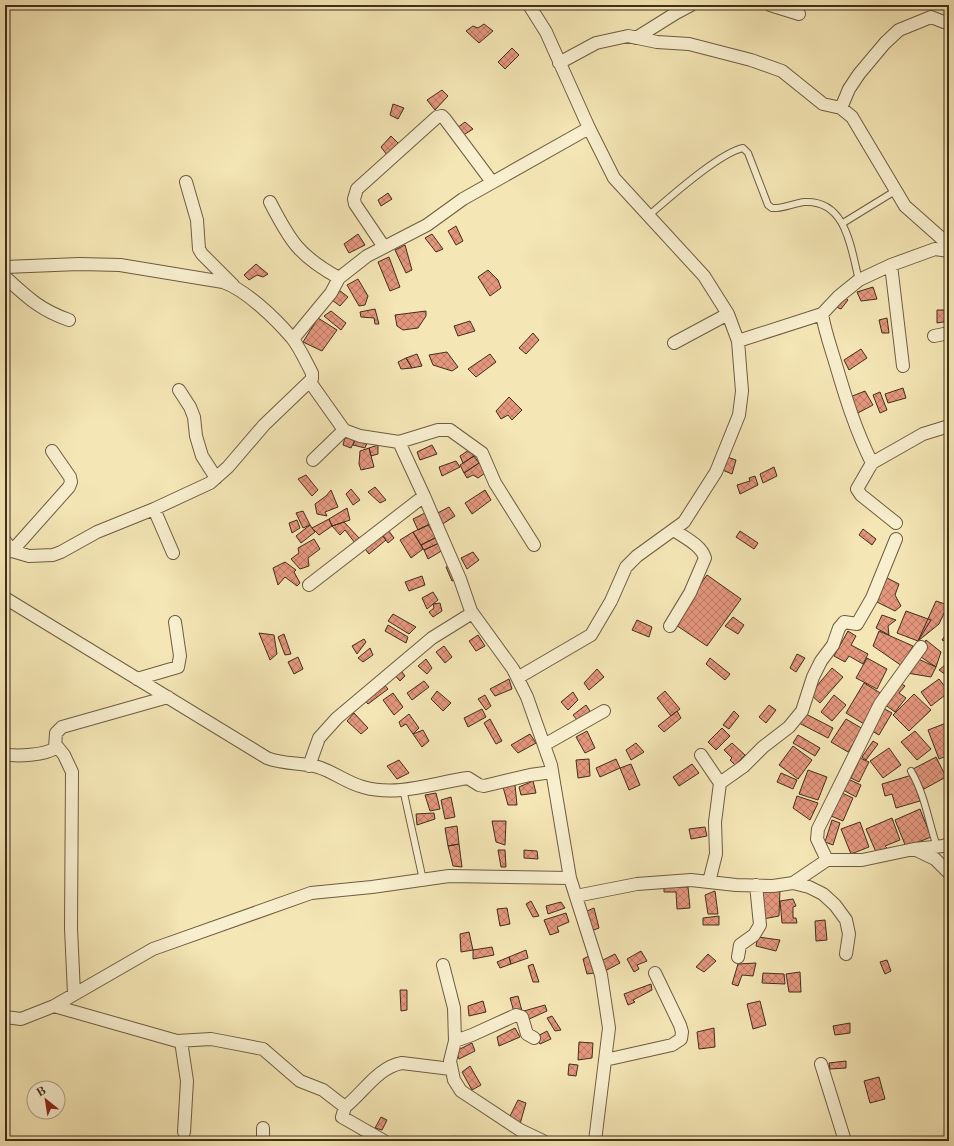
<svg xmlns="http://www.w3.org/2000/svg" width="954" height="1146" font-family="'Libre Bodoni',serif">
  <defs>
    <pattern id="building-cross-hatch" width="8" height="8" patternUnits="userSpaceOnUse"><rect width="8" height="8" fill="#e4967d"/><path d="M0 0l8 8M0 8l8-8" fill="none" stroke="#ba7b66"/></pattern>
  </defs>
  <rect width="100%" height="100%" fill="#f5e6b5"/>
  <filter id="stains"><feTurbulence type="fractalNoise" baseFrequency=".005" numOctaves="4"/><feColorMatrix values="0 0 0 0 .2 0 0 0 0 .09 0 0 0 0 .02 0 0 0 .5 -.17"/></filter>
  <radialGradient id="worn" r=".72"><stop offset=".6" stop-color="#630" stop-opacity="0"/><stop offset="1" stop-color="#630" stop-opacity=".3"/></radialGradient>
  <path fill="url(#building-cross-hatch)" stroke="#402f1c" d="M484,24L493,31L479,43L466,31L473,26L478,28Z
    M512,48L519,55L505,69L498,62Z
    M442,90L448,96L435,110L427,100Z
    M393,104L404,108L398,119L390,115Z
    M465,122L473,129L462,136L457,128Z
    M391,136L398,143L387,155L381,147Z
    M388,193L392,199L381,206L378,200Z
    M456,226L463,241L456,245L448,231Z
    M358,234L365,245L349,253L344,244Z
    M432,234L443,249L436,252L425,238Z
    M405,245L412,270L406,273L395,250Z
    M389,257L400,287L390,291L378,262Z
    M256,264L268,274L263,277L257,275L249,280L244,275Z
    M488,270L498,280L501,288L490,296L478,277Z
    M358,279L368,296L365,305L359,306L347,285Z
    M873,287L877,299L861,301L857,292Z
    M339,290L348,297L340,306L332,300Z
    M843,296L848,300L841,309L834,306Z
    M375,309L379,324H375L374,318L361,317L360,312Z
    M937,310H949V321L937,323Z
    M331,311L346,323L341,330L324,316Z
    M426,311V316L418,328L403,330L397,326L395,315Z
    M318,318L337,330L322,351L303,342Z
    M887,318L889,333H882L879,320Z
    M470,321L475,331L458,336L454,326Z
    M533,333L539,340L526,354L519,348Z
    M861,349L867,358L849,370L844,360Z
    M447,352L458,367L452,371L433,365L429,355Z
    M417,354L422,366L412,368L406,358Z
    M490,354L496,362L476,377L468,369Z
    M406,358L412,368L401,369L398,362Z
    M903,388L906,398L888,403L885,394Z
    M865,391L873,405L856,414L850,397Z
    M880,392L887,410L880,413L873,395Z
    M509,397L522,410L512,420L508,415L501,419L496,411Z
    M345,437L355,440L351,448L343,445Z
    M355,440L367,443L365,448L353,445Z
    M378,445V454L371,456L369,448Z
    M432,445L437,454L420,460L417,452Z
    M369,448L374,467L361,470L359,464L360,451Z
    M469,450L474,456L463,463L460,456Z
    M474,456L479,463L464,473L460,465Z
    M727,457L736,460L732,474L720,469Z
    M456,461L460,467L442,476L439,467Z
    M479,463L488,471L478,478L473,475L467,478L464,473Z
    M774,467L777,476L763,483L760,474Z
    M306,475L318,490L312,496L298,479Z
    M755,476L758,485L740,494L737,485L750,481L749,478Z
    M375,487L386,500L380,503L368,492Z
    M351,489L360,500L353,505L346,494Z
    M331,490L338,507L325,512L327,516L317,514L315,504L326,496Z
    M485,490L491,500L472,514L465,503Z
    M449,507L455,516L441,525L434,515Z
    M347,508L350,520L332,526L329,519Z
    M303,511L310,525L303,528L296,513Z
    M427,512L432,523L418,530L413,519Z
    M329,519L332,526L319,535L312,528Z
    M297,520L300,528L292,533L289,523Z
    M344,522L360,539L355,543L345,530L340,535L332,526Z
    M310,525L315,532L301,543L296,536Z
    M428,525L437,537L421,545L413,532Z
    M386,527L394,538L388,543L380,532Z
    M863,529L876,539L872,545L859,535Z
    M740,531L758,543L754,549L736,537Z
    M380,532L386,540L369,554L362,545Z
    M413,532L423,549L411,558L400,540Z
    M437,537L439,543L424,550L421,545Z
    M314,539L320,549L308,558L309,566L300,569L291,559L299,553L298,548Z
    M439,543L443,550L428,559L424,550Z
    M473,552L479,560L467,569L461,558Z
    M285,562L296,570L294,572L300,583L297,586L285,577L278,585L273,568Z
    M452,564L458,579L452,581L446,567Z
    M707,575L741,599L707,646L673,623Z
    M422,576L425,585L409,591L405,582Z
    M887,578L899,584L895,595L901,606L895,611L875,601Z
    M433,592L438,600L427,609L422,598Z
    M936,601L948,605L939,624L918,641Z
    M440,603L442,611L433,617L429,612L434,608L433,604Z
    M906,611L931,620L918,641L897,633Z
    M393,614L416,627L409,634L388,621Z
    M882,615L896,620L888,626L889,635L876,628Z
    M733,617L744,625L738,634L725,626Z
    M637,620L652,627L649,637L632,630Z
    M388,625L408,637L406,643L385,631Z
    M949,630V643L942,640Z
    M848,631L856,636L851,645L868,654L863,664L849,656L845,662L834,656Z
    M879,631L913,646L902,666L873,646Z
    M259,633L274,635L277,654L270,660Z
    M284,634L291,654L285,655L278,637Z
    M478,635L485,646L476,651L469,641Z
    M364,639L366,642L357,654L352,646Z
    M926,640L941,652L936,667L918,655Z
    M444,646L452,657L445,663L436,652Z
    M370,648L373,655L363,662L358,658Z
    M797,654L805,658L796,672L790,668Z
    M298,657L303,669L294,674L288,662Z
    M710,658L730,674L725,680L706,664Z
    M867,658L887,669L877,689L856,678Z
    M916,658L936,667L931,677L907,673Z
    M426,659L432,668L427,674L418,666Z
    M945,665L949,667V677L939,670Z
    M399,668L405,676L400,681L393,673Z
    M832,668L843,677L820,703L810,694Z
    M597,669L604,677L589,690L584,683Z
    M509,679L512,689L495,696L490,689Z
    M939,679L949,692L931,706L921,692Z
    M424,681L429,687L412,700L407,693Z
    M383,683L388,689L368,704L363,698Z
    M864,683L882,694L864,724L846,713Z
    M900,683L905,686L899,693L906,698L895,712L884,704Z
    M437,691L451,703L443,711L431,699Z
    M665,691L680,709L671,716L657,698Z
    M573,692L578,700L568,710L561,702Z
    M393,693L403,707L394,715L383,700Z
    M914,694L931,710L909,731L893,715Z
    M485,695L491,706L486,710L478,699Z
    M834,695L846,705L832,721L821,712Z
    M586,705L590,711L578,721L573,715Z
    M769,705L776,710L766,723L759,717Z
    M883,708L892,713L879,735L870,730Z
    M482,709L486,717L468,727L464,718Z
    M677,711L681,718L664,732L658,726Z
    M734,711L739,716L729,729L723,725Z
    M354,713L368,728L361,734L347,721Z
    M804,713L833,728L828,738L799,723Z
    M409,714L419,728L413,734L406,724L401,727L399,722Z
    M490,719L502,741L496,744L484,723Z
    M846,719L863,729L848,752L831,742Z
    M949,722V755L939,759L928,730Z
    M722,728L730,736L716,750L708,742Z
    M423,730L429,741L422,747L413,734Z
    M587,731L595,748L585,753L576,737Z
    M915,731L931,749L917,760L901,742Z
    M530,734L536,743L518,753L511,745Z
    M798,735L820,748L815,756L793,743Z
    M873,741L878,744L866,760L862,757Z
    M636,743L644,752L631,760L626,750Z
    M732,743L745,755L735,765L730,760L732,758L724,750Z
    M793,746L812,760L798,779L779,765Z
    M889,748L901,765L883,778L870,761Z
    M936,757L946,777L924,789L913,769Z
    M860,758L869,762L859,782L851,778Z
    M589,759L590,776L578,778L576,760Z
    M616,759L620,768L600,777L596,768Z
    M399,760L409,773L397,779L387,766Z
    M631,764L640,785L629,790L620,768Z
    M692,764L699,773L679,786L673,777Z
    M808,770L827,777L818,800L799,794Z
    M781,773L797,780L793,789L777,782Z
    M912,775L920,801L896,808L892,794L885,796L882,784Z
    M848,779L861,785L856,797L843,790Z
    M533,781L536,793L521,795L519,787Z
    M515,785L517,805H508L503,787Z
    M436,793L440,809L430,811L425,795Z
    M842,793L853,798L843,821L831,816Z
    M797,796L818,803L810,820L793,808Z
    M451,797L455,817L445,819L441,800Z
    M920,809L931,837L906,847L895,820Z
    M434,813L435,819L417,825L416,814Z
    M892,818L900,840L885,846L887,848L876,852L866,829Z
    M832,820L840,823L833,845L825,842Z
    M492,821H506L505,845L496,842Z
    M860,822L869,847L851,854L841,829Z
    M457,826L459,844L448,846L445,828Z
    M705,827L707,836L691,839L689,829Z
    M459,844L462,867L453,866L448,846Z
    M498,850H505L506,867H501Z
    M524,850L537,851L538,859L524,858Z
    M664,887H688L690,908L677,909L676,892H664Z
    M780,889L779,916L763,919L761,893Z
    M715,891L718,914H708L705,895Z
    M793,899L796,906L793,907V918H796L797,923H782L780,901Z
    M531,901L539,916L533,917L526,904Z
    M561,902L565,908L548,914L546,906Z
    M507,908L510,924L500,926L497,909Z
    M594,908L599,928L591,931L587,911Z
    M566,913L569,922L557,927L559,932L550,935L544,920Z
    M719,916V925H703V918Z
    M825,920L827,940L816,941L815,921Z
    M469,932L473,950L461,952L460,934Z
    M758,937L780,940L776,951L756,946Z
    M492,947L494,955L473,959V950Z
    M526,950L528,958L511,964L509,957Z
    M641,951L647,961L637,965L639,969L634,972L627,959Z
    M615,954L620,963L605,971L599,962Z
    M708,954L716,961L704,972L696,967Z
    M589,956L594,973L587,974L583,959Z
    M509,957L511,964L500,968L497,962Z
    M887,960L891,971L885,974L880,962Z
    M756,963L753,976L742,975L738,986L732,984L738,964Z
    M533,964L539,982H533L528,966Z
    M800,972L801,992H789L786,974Z
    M763,973L784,974L785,984L762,983Z
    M651,984L652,990L633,1000L635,1002L628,1005L624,994Z
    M400,990H407V1010L401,1011Z
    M518,996L522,1011L514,1012L510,998Z
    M483,1001L486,1012L469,1016L468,1006Z
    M760,1001L766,1025L753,1029L747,1004Z
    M545,1005L547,1011L527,1020L524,1011Z
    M552,1016L561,1030L555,1031L547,1018Z
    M850,1023V1033L835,1035L833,1026Z
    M515,1028L520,1037L499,1046L497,1037Z
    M714,1028L715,1047L699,1049L697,1032Z
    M547,1031L551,1039L540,1044L536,1037Z
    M579,1042L593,1043L592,1058L578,1060Z
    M472,1043L475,1051L459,1059L456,1051Z
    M846,1061V1068L830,1069L829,1063Z
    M569,1064L578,1065L576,1076L568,1075Z
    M470,1066L481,1085L472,1090L462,1072Z
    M879,1077L885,1099L870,1103L864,1081Z
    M518,1100L526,1103L520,1124L509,1118Z
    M381,1117L387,1120L382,1130L375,1128Z
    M454,1136L467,1141H451Z"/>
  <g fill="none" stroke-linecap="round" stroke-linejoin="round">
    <g stroke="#6d5d42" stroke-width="8">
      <path id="lane" d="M648,216C668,199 719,153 743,148L748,153L768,205L772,208C782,209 794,203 805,202C847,200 851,250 859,280
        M843,223L895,191
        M911,771C925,795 928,820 937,847
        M403,789L423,880"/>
    </g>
    <g stroke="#6d5d42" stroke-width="14">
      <path id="street" d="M770,5L799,14
        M636,38L676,13L691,5
        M559,63L596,43L628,36L657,42L689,44L751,60L782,71L823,104L841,108L852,117L905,206L949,245
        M841,108L849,89L859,74L885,43L899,30L931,17L949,24
        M186,182L197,220L199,249L202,254L233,285
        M270,202C290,241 299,256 339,278
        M384,247L355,204L354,199L357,189L437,117L442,116L445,119L492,182
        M891,265L903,366
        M5,267L79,264L120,265L223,282C246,290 276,319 292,338C300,348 306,362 312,373V379L264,425L228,467L210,483L154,509L97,532L61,552L53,555L29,556L12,551L5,552
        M5,277C27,297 40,310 69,320
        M822,314C825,332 831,348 836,365C846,399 856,431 872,463
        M934,336L949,333
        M293,339L331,293L339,278L367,256L427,225L463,199L589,128
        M738,341L822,314L838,297L859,280L891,265L935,249L949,251
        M674,343L728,314
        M310,382L344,430L360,436L399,442L438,430H450L482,453L495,483L534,545
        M179,390L190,407L194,417L196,436L202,456L216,478
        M313,460L344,430
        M154,509L173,553
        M896,523L861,495L857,489L872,463L923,434L949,426
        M5,541L12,551L69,487L71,482L70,477L52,451
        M309,585L424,496
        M5,598L267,758C285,765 301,762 318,767C334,772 347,783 363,787C398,797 433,783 468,778L479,785L484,786L530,775L552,772
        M471,611L513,669L527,697L551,765L570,878
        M670,626L690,593L705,558C701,545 685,538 674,530
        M519,677L591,635L611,601L626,567L637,556L684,522L716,472L739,415L742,391L738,341L728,314L704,276L614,178L589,128L546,32L529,5
        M137,679L178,667L180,656L175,622
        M56,745L64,755L72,772L71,928L74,994
        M544,745L604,711
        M5,754C16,757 46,755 55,748L56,733L62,727L168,697
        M701,755L720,783
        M309,766L319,738L337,718L432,638L469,615L471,611L460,579L424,496L399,442
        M914,849L943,846L949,844
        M827,860L817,839L818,829L880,704L921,647
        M709,882L716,854L715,822L720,783L744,766L763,747L789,727L802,711L813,677L821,661L833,645L839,628L844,622L857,624L872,598L896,539
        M793,883L827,860H862L914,849L935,859L949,873
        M576,896L637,884L691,880L736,885L773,886L793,883L809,887L823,894L835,905L846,920L849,934L846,954
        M738,957L740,945L754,935L760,925L756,885
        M443,965L454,1008L455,1041L450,1061L454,1080L461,1091L520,1130L543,1141
        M54,1006L177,1041L211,1039L263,1049L300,1081L323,1090L345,1107L342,1117L384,1141
        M5,1017L21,1019L54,1006L153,949L311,893L372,887L449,876L570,878L601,975L609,1028L595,1141
        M181,1041L187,1081L184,1132
        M455,1041L472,1035L516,1015L522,1017L527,1034L534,1038
        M605,1060L672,1045L681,1039L682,1032L680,1025L655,973
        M821,1064L845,1141
        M345,1107C363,1093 378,1067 402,1063L451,1069
        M263,1141V1128"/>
    </g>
    <use href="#lane" stroke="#f8efcf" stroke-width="6"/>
    <use href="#street" stroke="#f8efcf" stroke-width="12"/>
  </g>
  <rect width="954" height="1146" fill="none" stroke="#f5e6b5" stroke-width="20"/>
  <rect x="6" y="6" width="942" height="1134" fill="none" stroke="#402f1c" stroke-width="2"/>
  <rect x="10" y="10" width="934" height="1126" fill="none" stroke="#402f1c"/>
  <g transform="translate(46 1100) rotate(330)"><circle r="19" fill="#f8efcf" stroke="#aea287"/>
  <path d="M0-3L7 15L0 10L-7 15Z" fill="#8f2418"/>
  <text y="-6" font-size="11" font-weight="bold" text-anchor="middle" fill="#402f1c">B</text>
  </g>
  <rect width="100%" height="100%" filter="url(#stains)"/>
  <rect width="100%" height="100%" fill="url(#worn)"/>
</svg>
